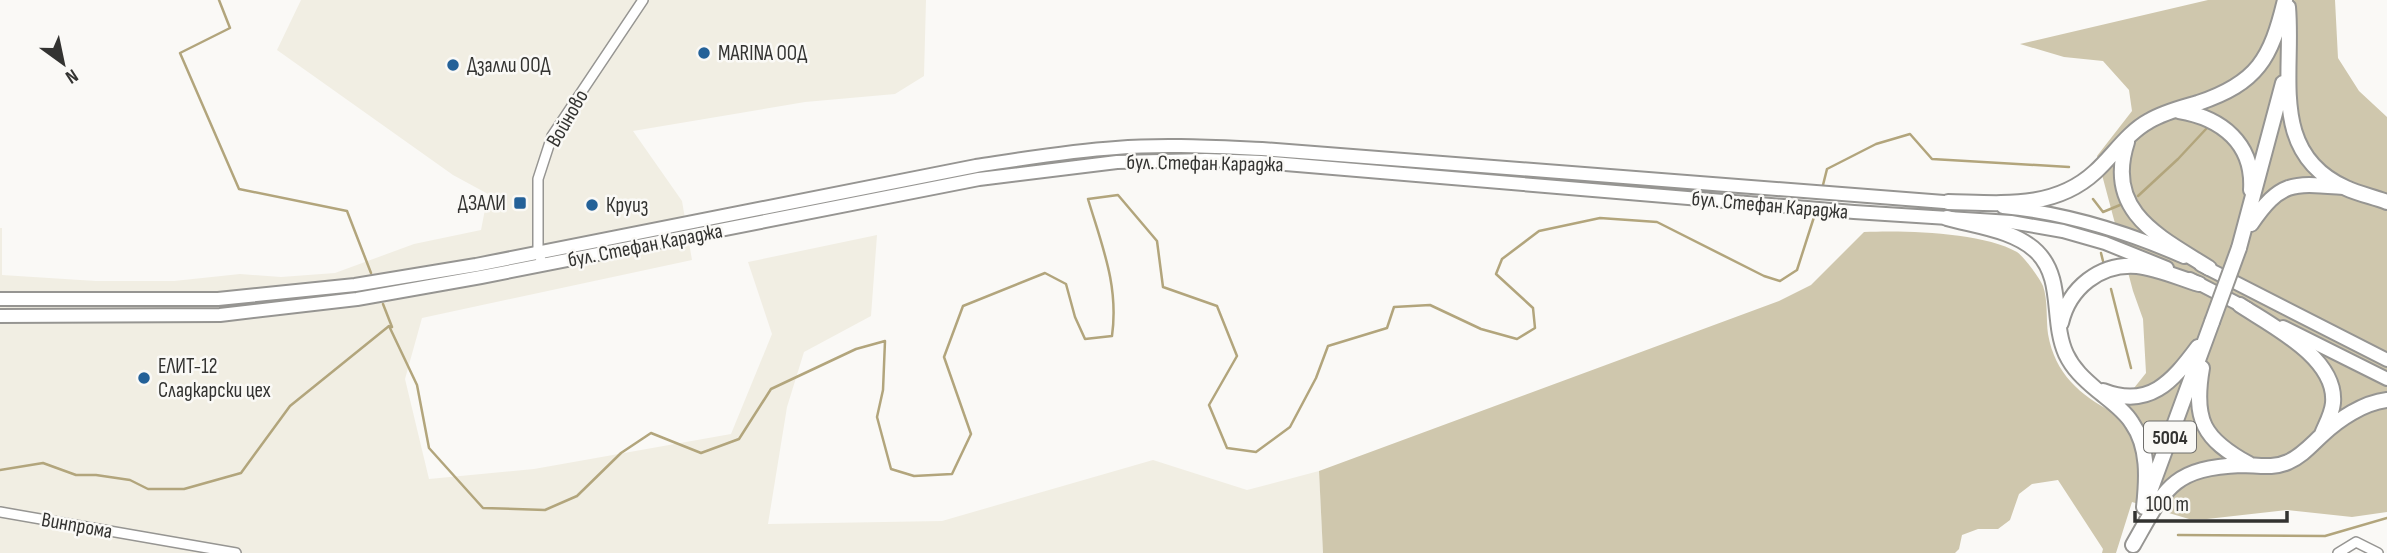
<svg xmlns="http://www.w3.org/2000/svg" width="2387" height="553" font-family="'Sofia Sans Condensed',sans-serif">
  <rect width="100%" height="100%" fill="#faf9f6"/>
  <path fill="#f1eee3" d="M301,0H926L924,76L895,94L805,102L633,131L682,201L692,260L422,318L405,379L429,479L534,469L731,434L772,334L748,262L877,235L871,316L804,352L787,407L768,524L942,521L1153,460L1247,490L1319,471L1323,553H0V228H2V275L96,281H174L240,274L281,277L335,273L414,244L481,230L488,194L453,175L277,50Z"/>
  <path fill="#cfc7ad" d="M2208,0H2335L2338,58L2359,91L2387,117V512L2352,517L2287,510L2207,519H2189L2132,502L2116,553H2102L2103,549L2058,480L2032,484L2019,494L2010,520L1998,529H1978L1962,535L1959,549L1955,553H1323L1319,471L1779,301L1811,285L1864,232C1903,230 1983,232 2017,252C2023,256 2040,278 2043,286C2048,300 2046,319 2048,334C2055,374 2080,395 2114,413L2146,373L2143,319L2133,291L2097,156L2132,111L2129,90L2103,61L2064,57L2020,44Z"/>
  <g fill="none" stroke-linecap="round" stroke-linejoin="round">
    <path stroke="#b2a57c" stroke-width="2.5" d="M219,0L230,28L180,53L239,189L347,211L371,273
      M1823,185L1827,169L1876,144L1910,134L1932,159L2069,167
      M2138,196L2178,159L2206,129
      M2093,199L2103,212L2120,205
      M2101,253L2103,261
      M2111,289L2131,368
      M383,304L392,327
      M0,470L43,463L76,475H96L130,480L148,489H184L241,473L290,406L389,326L417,385L429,448L483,508L545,510L577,496L621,453L651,433L701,453L739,439L771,389L856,349L885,341L883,390L877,417L891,469L914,476L952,474L971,434L944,357L963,306L1045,273L1066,284L1075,317L1085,339L1112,336C1119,286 1102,246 1088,199L1118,195L1157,241L1163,287L1217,306L1237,356L1209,405L1227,448L1256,452L1290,427L1316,378L1328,346L1387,328L1394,307L1430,305L1481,329L1517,339L1535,328L1533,308L1496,274L1502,259L1539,231L1600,218L1657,222L1764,276L1780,281L1797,270L1814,217
      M2178,535L2325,536L2387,518"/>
    <g stroke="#969592" stroke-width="12">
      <path id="minor" d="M543,265L538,252V179L552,136L643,0
        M0,512L236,553
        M2338,553L2356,542L2378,553"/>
    </g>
    <g stroke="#969592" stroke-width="16">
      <path id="secondary" d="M2003,207C2065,213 2127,232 2184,257
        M2201,265L2387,360
        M2190,279L2248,309
        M0,299H218L355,285L476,265L976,166C1022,159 1069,151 1116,148C1164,144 1214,147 1262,149L1957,203
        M0,316L220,315L357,299L481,277L979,179L1117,162L1206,160L1261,162L1854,212L2011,222L2063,231L2105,243L2167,268
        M2283,327L2387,379"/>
    </g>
    <g stroke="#969592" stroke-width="18">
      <path id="primary" d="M2288,7C2294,74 2268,153 2346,188C2359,194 2374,197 2387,202
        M2179,111C2222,118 2254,144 2251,190
        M2127,142C2104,212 2160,237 2209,268
        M1948,202C2000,203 2054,210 2095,172C2113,156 2127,133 2149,121C2164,112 2181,108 2198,103C2258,83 2271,58 2285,0
        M1947,218C1975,226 2015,230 2037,252C2064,279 2051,321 2066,354C2073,369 2084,379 2097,390C2109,400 2124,410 2132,423C2149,447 2147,479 2144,507
        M2251,224C2281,180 2294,183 2343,187
        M2239,248L2283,83
        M2240,305C2272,326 2337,358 2333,403C2332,414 2326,424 2322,434
        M2061,323C2069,288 2100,263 2137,266C2157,268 2179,278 2199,284
        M2202,368C2193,420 2203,439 2249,464
        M2103,391C2149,409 2172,382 2198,347
        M2150,491L2212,322
        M2133,545C2165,489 2171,468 2241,465C2257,465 2273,469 2288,462C2302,456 2311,445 2322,435C2339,419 2363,403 2387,400"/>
    </g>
    <use href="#minor" stroke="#fff" stroke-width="9"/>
    <use href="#secondary" stroke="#fff" stroke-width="12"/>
    <use href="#primary" stroke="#fff" stroke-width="14"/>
    <g stroke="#969592" stroke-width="18" stroke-linecap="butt">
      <path id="primary-bridge" d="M2212,322L2239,248"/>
    </g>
    <use href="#primary-bridge" stroke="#fff" stroke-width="14"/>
  </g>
  <g fill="#246198" stroke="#faf9f6" stroke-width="2.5">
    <circle cx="704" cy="53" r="7"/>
    <circle cx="453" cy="65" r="7"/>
    <rect x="513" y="196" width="14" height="14" rx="3.5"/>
    <circle cx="592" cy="205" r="7"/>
    <circle cx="144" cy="378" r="7"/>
  </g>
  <g text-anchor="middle" stroke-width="5" stroke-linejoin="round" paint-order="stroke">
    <rect fill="#faf9f6" stroke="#6f6e6c" stroke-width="2" x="2144" y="421.5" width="52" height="31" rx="5"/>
    <g font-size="19" font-weight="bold" fill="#333331">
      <text x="2170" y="444">5004</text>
    </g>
    <g font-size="21" fill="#333331" stroke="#faf9f6" text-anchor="start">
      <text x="718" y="60">MARINA ООД</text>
      <text x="467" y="72">Дзалли ООД</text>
      <text x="506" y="210" text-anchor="end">ДЗАЛИ</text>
      <text x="606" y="212">Круиз</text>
      <text x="158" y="373">ЕЛИТ-12<tspan x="158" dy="24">Сладкарски цех</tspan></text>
    </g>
    <g font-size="21" fill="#333331" stroke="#faf9f6">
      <text transform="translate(567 118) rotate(-60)" y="7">Войново</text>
      <text transform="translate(1205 163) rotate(1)" y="7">бул. Стефан Караджа</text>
      <text transform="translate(1770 205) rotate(5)" y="7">бул. Стефан Караджа</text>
      <text transform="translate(645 245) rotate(-11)" y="7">бул. Стефан Караджа</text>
      <text transform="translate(77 525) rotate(10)" y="7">Винпрома</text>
    </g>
  </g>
  <g transform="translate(63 63) rotate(147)" stroke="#faf9f6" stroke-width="5" paint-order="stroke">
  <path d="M0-5L12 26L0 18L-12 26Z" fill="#333331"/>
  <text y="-10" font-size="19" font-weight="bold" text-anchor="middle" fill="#333331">N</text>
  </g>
  <path d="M2135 511v10h152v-10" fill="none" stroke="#333331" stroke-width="3.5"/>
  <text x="2146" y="511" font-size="21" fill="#333331" stroke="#faf9f6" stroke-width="5" paint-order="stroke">100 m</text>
</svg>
